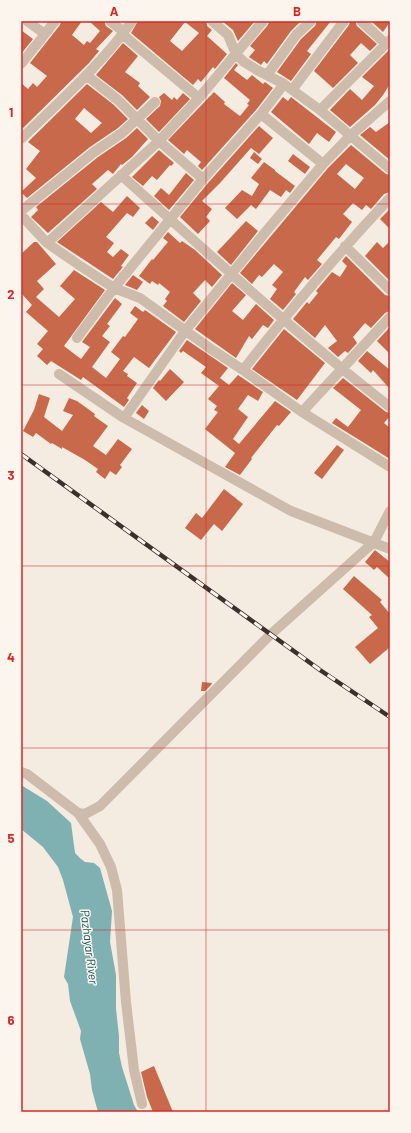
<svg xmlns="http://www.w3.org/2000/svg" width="411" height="1133" font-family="Barlow,sans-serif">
  <rect width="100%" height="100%" fill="#f4ebe1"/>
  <path fill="#7fb0b2" d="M21,785L47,801L71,823L75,853L81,859L85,862L94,863L100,868L112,911L110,942L116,975V1009L119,1036V1053L122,1067L134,1105L138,1112H98L92,1090L90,1074L80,1039L81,1031L70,1001L68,984L64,977L73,917L63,880L58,867L43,847L21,829Z"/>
  <path fill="#c8694b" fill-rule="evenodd" d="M61,21H82L72,35L84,45L87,41L90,43L100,31L89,21H104L106,26L113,31L96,49L99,51L89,63L21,130V83L28,89L33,83L37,87L47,76L30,63L60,25Z
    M138,21H206L207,26L212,30L207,36L227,54L215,69L213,67L201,82L198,79L193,85L131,33ZM185,22L199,33L182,51L170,41Z
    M222,21H255L238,41L233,30Z
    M269,21H301L291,31L267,64L264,61L261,65L249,57L255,50L250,46L268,25Z
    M317,21H331L307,51L311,54L291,81L277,72L301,39L315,26Z
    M350,21H355L357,26L377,44L370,51L361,43L350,55L358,63L333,88L314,71L349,25Z
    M371,21H390V22L383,32Z
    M21,30L33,39L21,54Z
    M123,43L138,56L125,72L140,83L138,86L150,97L137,110L122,95L96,75Z
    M389,50L390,52V84L383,95L375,105L350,127L330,110L350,89L362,100L374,86L362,77Z
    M236,63L238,65L234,70L247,80L252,75L263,84L265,82L273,88L256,110L202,170L198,166L201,162L187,150L184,154L168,140L214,92L225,102L224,104L240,116L249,105L247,104L250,100L224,78Z
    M87,84L114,105L128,119L118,128L90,147L27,198L21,192L36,178L26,169L40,151L28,142ZM84,108L102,123L91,133L75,119Z
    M164,93L172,100L174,97L177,100L183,93L190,99L159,132L146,119L160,106L161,101L159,97Z
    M283,97L288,101L291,97L336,132L329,142L317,133L309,144L271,112Z
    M390,122V160L360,135L370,127L376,132Z
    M259,126L273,138L259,154L251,148L220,183L202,201L212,209L206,217L210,221L198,234L180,217L208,183Z
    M137,128L148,139L132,157L122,165L121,164L113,174L108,170L92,184L97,189L48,233L31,217L38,210L36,207L98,157L126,138Z
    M351,145L386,174L390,175V192L384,194L371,209L366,205L362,210L353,203L343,214L352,222L339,239L336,237L317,260L322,264L308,280L305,277L294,292L296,294L283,310L270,299L277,289L272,285L283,272L274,264L262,277L259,275L252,284L240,273L328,168ZM346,164L364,178L355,189L337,174Z
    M159,150L174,163L171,166L170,165L157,180L152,176L143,186L132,177Z
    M254,152L262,159L258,164L250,158Z
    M293,154L310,167L305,174L288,161Z
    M264,162L275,170V171L295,186L290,193L286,190L281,197L270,190L256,209L251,205L237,219L225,208L242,190L252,196L259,184L251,178Z
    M186,173L194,180L169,210L154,196L161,188L169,195Z
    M127,196L140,208L133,217L127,213L106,237L114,243L107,252L113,257L121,249L129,255L121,266L123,267L113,279L57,242L101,202L113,212Z
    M390,209V229L380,219Z
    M152,216L159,222L153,230L145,223Z
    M246,221L258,231L231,265L217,252Z
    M168,232L180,243L182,241L195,250L222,275L212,287L205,280L193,293L201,301L184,322L163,306L167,301L165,299L170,292L159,283L158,285L152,281L150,284L139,276L152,259L153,260L168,242L163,238Z
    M390,241V281L365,256L377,242L383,248Z
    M34,242H37L56,264L37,281L44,289L36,297L59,317L75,299L60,286L74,270L105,290L64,346L81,359L90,347L82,342L115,298L122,304L107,324L110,326L102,336L110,342L92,367L106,378L120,359L111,352L123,336L125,337L138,319L130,313L135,306L143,312L145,310L176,332L149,368L134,357L123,371L128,374L127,376L137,383L127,398L129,400L124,407L83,377L81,380L51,361L47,365L37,356L43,349L37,344L48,331L26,312L32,305L21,293V254Z
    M346,256L385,295L390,296V311L385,313L371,328L365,323L353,337L357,343L348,353L345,351L338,357L328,348L337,341L325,325L315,338L293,319L307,302L309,304L318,293L316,291L332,272L340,277L347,266L342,261Z
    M133,275L143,282L137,290L125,285Z
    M232,283L246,295L232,311L243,320L256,304L274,320L268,328L263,325L252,339L249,336L236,358L195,329Z
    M390,327V354L377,341Z
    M284,329L325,363L297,400L252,369Z
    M187,340L228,368L220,378L229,385L238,375L263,392L258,401L248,395L238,409L248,417L233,439L239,444L275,401L291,412L279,426L277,425L251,458L252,459L240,475L225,467L235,453L205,429L218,412L214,410L217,406L208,399L219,386L201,373L206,367L183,351L181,353L179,351Z
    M367,351L390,370V389L373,370L371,373L358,361Z
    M170,369L184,382L166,401L153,388L159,380L160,381Z
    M343,378L386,412L390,413V416L384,423L390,428V459L332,423L336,418L348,427L361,410L333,388Z
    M39,394L50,398L44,417L62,431L73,415L63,411L69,398L77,401L95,414L94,416L108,426L93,446L106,455L118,439L132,449L120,465L122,467L116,475L110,471L105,479L96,472L98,469L85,460L62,447V449L52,443L51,444L36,433L33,437L23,431L34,410Z
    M142,405L149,411L144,419L136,413Z
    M337,445L344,450L322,479L314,473Z
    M224,489L243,504L222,531L214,524L201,540L185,528L196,513L202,518Z
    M375,550L390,562V579L377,567L374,570L365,562Z
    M354,576L382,600L380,602L390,614V647L370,664L355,647L378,628L369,617L372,615L343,589Z
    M202,682L212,683L211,685L205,691H201Z
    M154,1066L173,1112H153L147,1097L141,1072Z"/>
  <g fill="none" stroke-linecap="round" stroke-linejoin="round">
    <path stroke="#cdbbac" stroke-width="10" d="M110,21L124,32
      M212,21L228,35L236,54L244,62L257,70L284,84L320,110
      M361,21L386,44
      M45,34L55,21
      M122,34L199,98
      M390,40L320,110L390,169
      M21,64L45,34L27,21
      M86,75L118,100L159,141L203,179
      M267,75L296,35L311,21
      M292,90L344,21
      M261,114L323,164
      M21,139C59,102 102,64 132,21
      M121,175C209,254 296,334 390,407
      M21,211L94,152L122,133L155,102
      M21,215L47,243L79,265L114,288L140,298L211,349L243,370L302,412L390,467
      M47,243L159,141L199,98L263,21
      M345,246L390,290
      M77,338L114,288L203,179L261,114L284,84
      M243,370C290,310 338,253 390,198
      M59,374L124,418L291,511L390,549
      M302,412L390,317
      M124,418L185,331L268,229L323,164L351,135L390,101
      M21,772L27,774L78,813L100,844L111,867L117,890L126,1002L134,1070L142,1104
      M78,813L85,814L100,806L270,635L374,542L390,511"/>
    <g stroke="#3b302b" stroke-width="4.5">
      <path id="rail" d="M21,454L320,670L390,717"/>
    </g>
    <use href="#rail" stroke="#fbf5ee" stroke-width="3" stroke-dasharray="9" stroke-linecap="butt"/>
  </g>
  <path fill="none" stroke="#d62828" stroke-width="1" stroke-opacity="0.55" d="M206,21V1112M21,204H390M21,385H390M21,566H390M21,748H390M21,930H390"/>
  <g text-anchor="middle" stroke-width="3" stroke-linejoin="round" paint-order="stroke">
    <g font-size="12" font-style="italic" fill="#1f5a5e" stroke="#fbf5ee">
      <text transform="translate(89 947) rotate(83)" y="4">Pazhayar River</text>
    </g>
  </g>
  <rect width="411" height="1133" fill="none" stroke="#fbf5ee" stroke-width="44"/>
  <rect x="22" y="22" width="367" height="1089" fill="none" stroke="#d62828" stroke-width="1.5"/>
  <g font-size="13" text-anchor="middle" font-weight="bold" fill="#d62828">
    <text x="114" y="16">A</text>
    <text x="297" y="16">B</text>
    <text x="11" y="117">1</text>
    <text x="11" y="299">2</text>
    <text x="11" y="480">3</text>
    <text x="11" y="662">4</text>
    <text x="11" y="843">5</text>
    <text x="11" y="1025">6</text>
  </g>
</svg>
